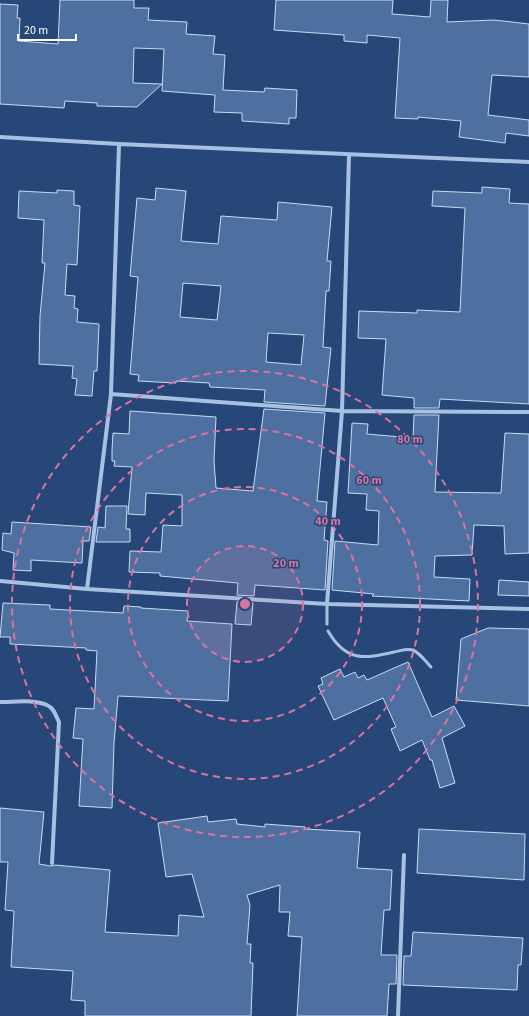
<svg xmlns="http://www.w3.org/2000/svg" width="529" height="1016" font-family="'Source Sans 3',sans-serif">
  <rect width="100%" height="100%" fill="#264778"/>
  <path fill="#4e70a1" stroke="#cadbf2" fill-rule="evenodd" d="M60,0H134V8H149L148,20L187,22L186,34L215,36L213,54L225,55L223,90L264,92L265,88L297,90L296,118H289V124L242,121V113L214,112L215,95L162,91L164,49L134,48L133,83L162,84L137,107L97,106V103L65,101L64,108L0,104V4L18,5L17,18H20L19,41L58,44Z
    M276,0H393L392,14L430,17L431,0H448L447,22L494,20L529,24V77L492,75L488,115L529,120V136L506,133L505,143L459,137L461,121L418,117V119L395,118L400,38L367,35V43L344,41V35L274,30Z
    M482,187L510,189L509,203L529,204V404L440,399L439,408H414V398L382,395L386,339L358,338L359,311L417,313V310L460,312L465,208L432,206L433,191L482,193Z
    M156,188L186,191L181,241L218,244L221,216L277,220L278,202L332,207L327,261H331L329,291H326L323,347L331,348L325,406L264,402L265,390L210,387L209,383L176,381V383L138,381L139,375L130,374L138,277L130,276L137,198L155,200ZM183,283L221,286L217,320L180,317ZM268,333L304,335L301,365L266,362Z
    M57,190L74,191V205L80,206L77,265L67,264L65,295L75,296L74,308L78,309L77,322L99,324L97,371H94L92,396L75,395L77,379L72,378L73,366L39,364L40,316L45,263H42L44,220L18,218L19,191L57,193Z
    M264,409L325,413L317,501L327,502L324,540L328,541L325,590L255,585L254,596L237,595L238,583L160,576V573L129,572L130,551L161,552L163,525L182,526V495L146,493L145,515L128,514L132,467L114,466L115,461H112V450L113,433L129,434L130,411L216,417L214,461L216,488L253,491Z
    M414,415H439L435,492L501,493L505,433L529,434V553L505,554L504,526L474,525L472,555L435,556L434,577L470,579L469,601L372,596L374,594L332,590L335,541L378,545L379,511L366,510L367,494L348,493L352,423L368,424L367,434L413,438Z
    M106,506H127L126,529H130V542H96L98,527L105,528Z
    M12,522L91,527L89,541H83L82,563L31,560V571L13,570L14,553L2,550L3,533L11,534Z
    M499,580L529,582V596L498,595Z
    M237,602L253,603L251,625L235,624Z
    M3,603L50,605V609L123,613L124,606L141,607V608L188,611L187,621L232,624L228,701L118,696L114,743L112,808L79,806L83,739L73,738L76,708L94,709L97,651L86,650V648L10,644V637H0Z
    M488,628L529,629V706L456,700L461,639Z
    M408,662L432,717L454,706L465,726L442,738L455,783L440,788L432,760H430L422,740L400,751L391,729L396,727L383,698L334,720L318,686L323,684L321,678L340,669L344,677L355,672L358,678L364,675L367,680Z
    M0,808L44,812L39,864L51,866L55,865L110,870L105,932L178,936L179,915L204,917L192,874L166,877L158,823L207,816L208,822L236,819L237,824L265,827V824L305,827V829L360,832L357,868L392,870L390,910H384L381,955H397L396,984H389L387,1016H297L302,937L288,936L290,912H279L280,885L247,895L250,905L247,944H251L250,963H253L251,1016H85V1001L71,1000L73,971L11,967L14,911L5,910L8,862H0Z
    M419,829L525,834L524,880L417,873Z
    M413,932L523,938L521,965H518L517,990L403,985L404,956H411Z"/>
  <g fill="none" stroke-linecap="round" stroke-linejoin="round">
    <path stroke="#a8c1e3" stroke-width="3" d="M327,624V604
      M328,631C346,662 364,659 394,652C400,651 407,648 413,650C420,653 426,662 431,667"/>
    <path stroke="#a8c1e3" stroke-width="4" d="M0,137L119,144L529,162
      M111,394L342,411L529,412
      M0,581L87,589L327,604L529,609
      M87,589L111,394L119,144
      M327,604L342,411L349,155
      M0,702C14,702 34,699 47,705C54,708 56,716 59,722L52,863
      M398,1016L404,855"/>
  </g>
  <circle cx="245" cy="604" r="58" fill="#da749d" fill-opacity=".12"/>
  <g fill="none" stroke="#da749d" stroke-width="2" stroke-dasharray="7 5">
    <circle cx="245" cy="604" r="58"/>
    <circle cx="245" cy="604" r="117"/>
    <circle cx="245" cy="604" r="175"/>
    <circle cx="245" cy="604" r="233"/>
  </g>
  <circle cx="245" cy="604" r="6" fill="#da749d" stroke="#264778" stroke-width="2"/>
  <g font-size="12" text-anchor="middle" font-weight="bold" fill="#da749d" stroke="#264778" stroke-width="3" stroke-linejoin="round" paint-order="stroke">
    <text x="410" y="443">80 m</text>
    <text x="369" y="484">60 m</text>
    <text x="328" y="525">40 m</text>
    <text x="286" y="567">20 m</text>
  </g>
  <path d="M18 34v6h58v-6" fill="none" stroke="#ffffff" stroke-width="2"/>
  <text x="24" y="34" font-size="12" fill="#ffffff" stroke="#264778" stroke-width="3" paint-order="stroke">20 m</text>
</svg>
